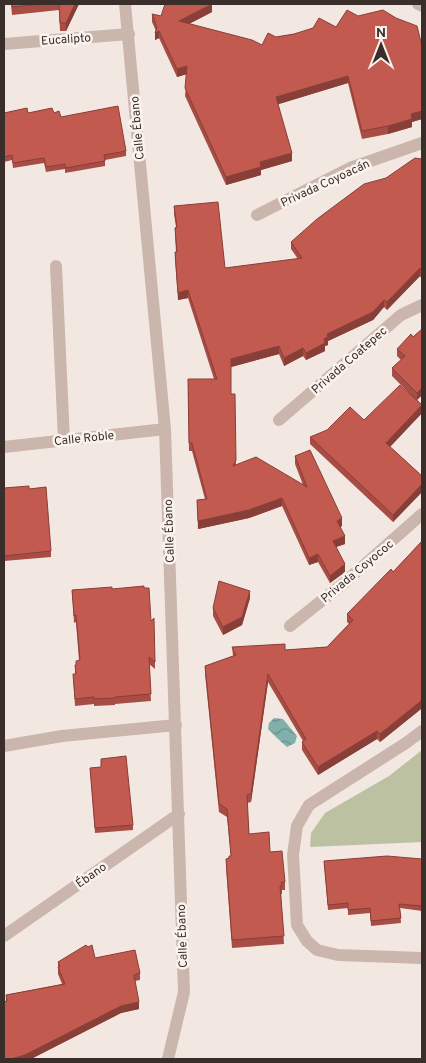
<svg xmlns="http://www.w3.org/2000/svg" width="426" height="1063" font-family="Overpass,sans-serif">
  <defs>
    <pattern id="water-waves" width="16" height="10" patternUnits="userSpaceOnUse" patternTransform="scale(1.25)"><rect width="16" height="10" fill="#81afaa"/><path d="M0 5q4-4 8 0t8 0" fill="none" stroke="#6b8f8b"/></pattern>
  </defs>
  <rect width="100%" height="100%" fill="#f3e8e1"/>
  <path fill="#bcc2a1" d="M422,750V842L310,847L311,833L325,813L389,776Z"/>
  <path fill="url(#water-waves)" d="M274,718L283,719L297,736L295,743L287,747C284,745 271,732 268,729L269,723Z"/>
  <g fill="none" stroke-linecap="round" stroke-linejoin="round">
    <path stroke="#cbb6ad" stroke-width="12" d="M125,4L165,429L184,992L168,1059
      M418,4L422,6
      M4,44L129,34
      M257,215L350,168L422,143
      M56,266L64,440
      M279,420L401,315L422,305
      M4,447L165,429
      M290,626L345,582L422,514
      M422,731L406,743L309,805L297,826L293,855L297,925L307,941L317,950L338,955L422,958
      M4,746L62,736L176,725
      M4,936L179,814"/>
  </g>
  <path fill="#a74d45" d="M11,4H79L66,31H60L59,10L12,15Z
    M212,12L189,24L262,45L276,37L336,27L358,16L422,46V119L412,122V127L388,134L362,139L348,83L278,104L292,161L261,170V175L226,185L185,96L187,74L177,77L159,38L155,40L156,31L152,22V14L161,16Z
    M4,113H54L61,117L126,151V156L105,160V166L65,173V169L46,172L44,163L13,168L12,160L4,162Z
    M422,159V280L420,276L387,310L384,307L373,320L328,341V345L325,346V351L306,360L303,356L284,366L279,354L231,367V394L236,465L303,485L295,464V456L342,526L340,527L345,544L336,547L345,572L330,583L318,562L309,565L282,506L249,518L198,529L197,500L205,499L192,451H189L188,379H214L188,298L178,300L175,259V252H176L175,235V228L176,227L174,214V206L225,268L298,259L291,249V242L386,178Z
    M422,329V395L417,400L422,405V413L390,447L422,476V492L393,522L310,444V437L364,420L411,395L392,376V368L401,360L397,356V349L413,337Z
    M4,488L29,489L51,551V557L4,561Z
    M422,541V707L421,709L380,742L377,739L318,775L302,750V742L303,741L268,682L251,802L247,803L249,834L270,852L285,882V890H282V894H281L284,944L232,948L226,867V859L229,858L231,856L227,817L219,812L205,674V666L233,656L232,647L285,650L327,647L349,624L347,622V614L393,572Z
    M112,589L151,621L155,662V669L149,664L151,701L115,704V705L94,706V704L75,706L73,674H75V665H76L79,660L76,622L74,623L72,590Z
    M250,598L242,625L223,635L213,616V608Z
    M101,759L133,825V830L95,833L90,768L101,767Z
    M422,859V911L400,908L401,923L371,926L370,913L348,915V908L328,910L324,861Z
    M95,958L140,973V980L135,981L139,1009L121,1013L31,1059H4L6,995L62,984L58,974V962Z"/>
  <path fill="#883f38" d="M75,4H79L66,31V23Z
    M212,4V12L179,29V21Z
    M159,31V38L155,40V33Z
    M187,66V74L177,77V69Z
    M348,76V83L276,105V97Z
    M422,111V119L412,122V127L388,134V126L411,114Z
    M292,153V161L261,170V175L226,185V177L260,162Z
    M420,268V276L387,310V302Z
    M188,290V298L178,300V293Z
    M384,300V307L373,320L328,341V345L325,346V351L306,360V353L324,339L327,334Z
    M279,346V354L231,367V359Z
    M303,348V356L284,366V358Z
    M422,388V395L417,400V393Z
    M422,405V413L386,451V443Z
    M422,484V492L393,522V515Z
    M282,498V506L249,518L198,529V521Z
    M342,518V526L337,529V521Z
    M345,536V544L333,548V541Z
    M318,554V562L309,565V558Z
    M345,564V572L330,583V576Z
    M250,591V598L242,625L223,635V627Z
    M268,674V682L251,802V794Z
    M422,699V707L421,709L380,742V734Z
    M377,731V739L318,775V767Z
    M139,1002V1009L121,1013L31,1059H11L121,1006Z"/>
  <path fill="#c25a50" stroke="#883f38" d="M12,4H43L12,7Z
    M59,4H75L66,23H60Z
    M165,4H212L179,21L252,40L262,45L268,33L276,37L294,34L313,28L319,18L336,27L347,10L358,16L383,10L396,18L417,26L422,46V111L411,114L412,119L388,126L362,131L348,76L276,97L292,153L260,162L261,167L226,177L185,88L187,66L177,69L159,31L155,33L157,27L152,14L161,16Z
    M118,106L126,151L104,155L105,161L65,168V164L46,167L44,158L13,163L12,155L4,157V113L27,108L28,113L52,108L54,113L59,111L61,117Z
    M415,158L422,159V272L420,268L387,302L384,300L373,312L327,334L328,337L324,339L325,343L306,353L303,348L284,358L279,346L231,359V394H235L236,460L233,466L256,457L307,487L295,456L310,450L342,518L337,521L345,536L333,541L345,564L330,576L318,554L309,558L282,498L249,510L198,521L197,500L207,499L192,443H189L188,379H217L188,290L178,293L175,252H177L175,228L177,227L174,206L218,202L225,268L302,258L291,242L317,219L364,184L386,178Z
    M422,329V388L417,393L392,368L405,356L397,349L411,334L413,337Z
    M400,385L422,405L386,443L422,476V484L393,515L310,437L327,430L350,407L364,420Z
    M29,486V489L46,487L51,551L4,556V488Z
    M422,541V699L421,701L380,734L377,731L318,767L302,742L306,739L268,674L251,794L247,795L249,834L269,832L270,852L282,851L285,882H281L282,886H280L284,936L232,940L226,859L229,858V856H231L227,809L219,804L205,666L236,655L232,647L285,644V650L327,647L353,620L347,614L391,569L393,572Z
    M219,581L250,591L242,617L223,627L213,608Z
    M144,586V588H149L151,621L154,618L155,662L149,657L151,694L115,697V698L94,699V697L75,699L73,674H76L75,665H76V661L80,660L76,615L74,616L72,590L112,587V589Z
    M126,756L133,825L95,828L90,768L101,767V759Z
    M387,856L422,859V906L399,904L401,918L371,921L370,908L348,910V903L328,905L324,861Z
    M86,945L88,947L92,945L95,958L135,950L140,973L134,975L139,1002L121,1006L25,1055L11,1059H4V1002L7,1001L6,995L65,984L58,967L60,966L58,962Z"/>
  <g text-anchor="middle" stroke-width="5" stroke-linejoin="round" paint-order="stroke">
    <g font-size="12" fill="#3a2e2b" stroke="#faf3ee">
      <text transform="translate(66 39) rotate(-4)" y="4">Eucalipto</text>
      <text transform="translate(137 128) rotate(-95)" y="4">Calle Ébano</text>
      <text transform="translate(325 183) rotate(-25)" y="4">Privada Coyoacán</text>
      <text transform="translate(349 360) rotate(-41)" y="4">Privada Coatepec</text>
      <text transform="translate(84 438) rotate(-6)" y="4">Calle Roble</text>
      <text transform="translate(169 531) rotate(-92)" y="4">Calle Ébano</text>
      <text transform="translate(357 571) rotate(-40)" y="4">Privada Coyococ</text>
      <text transform="translate(91 875) rotate(-35)" y="4">Ébano</text>
      <text transform="translate(182 936) rotate(-92)" y="4">Calle Ébano</text>
    </g>
  </g>
  <rect width="426" height="1063" fill="none" stroke="#3a2e2b" stroke-width="10"/>
  <g transform="translate(381 45)" stroke="#faf3ee" stroke-width="4" paint-order="stroke">
  <path d="M0-4L9 19L0 12L-9 19Z" fill="#3a2e2b"/>
  <text y="-8" font-size="14" font-weight="bold" text-anchor="middle" fill="#3a2e2b">N</text>
  </g>
</svg>
